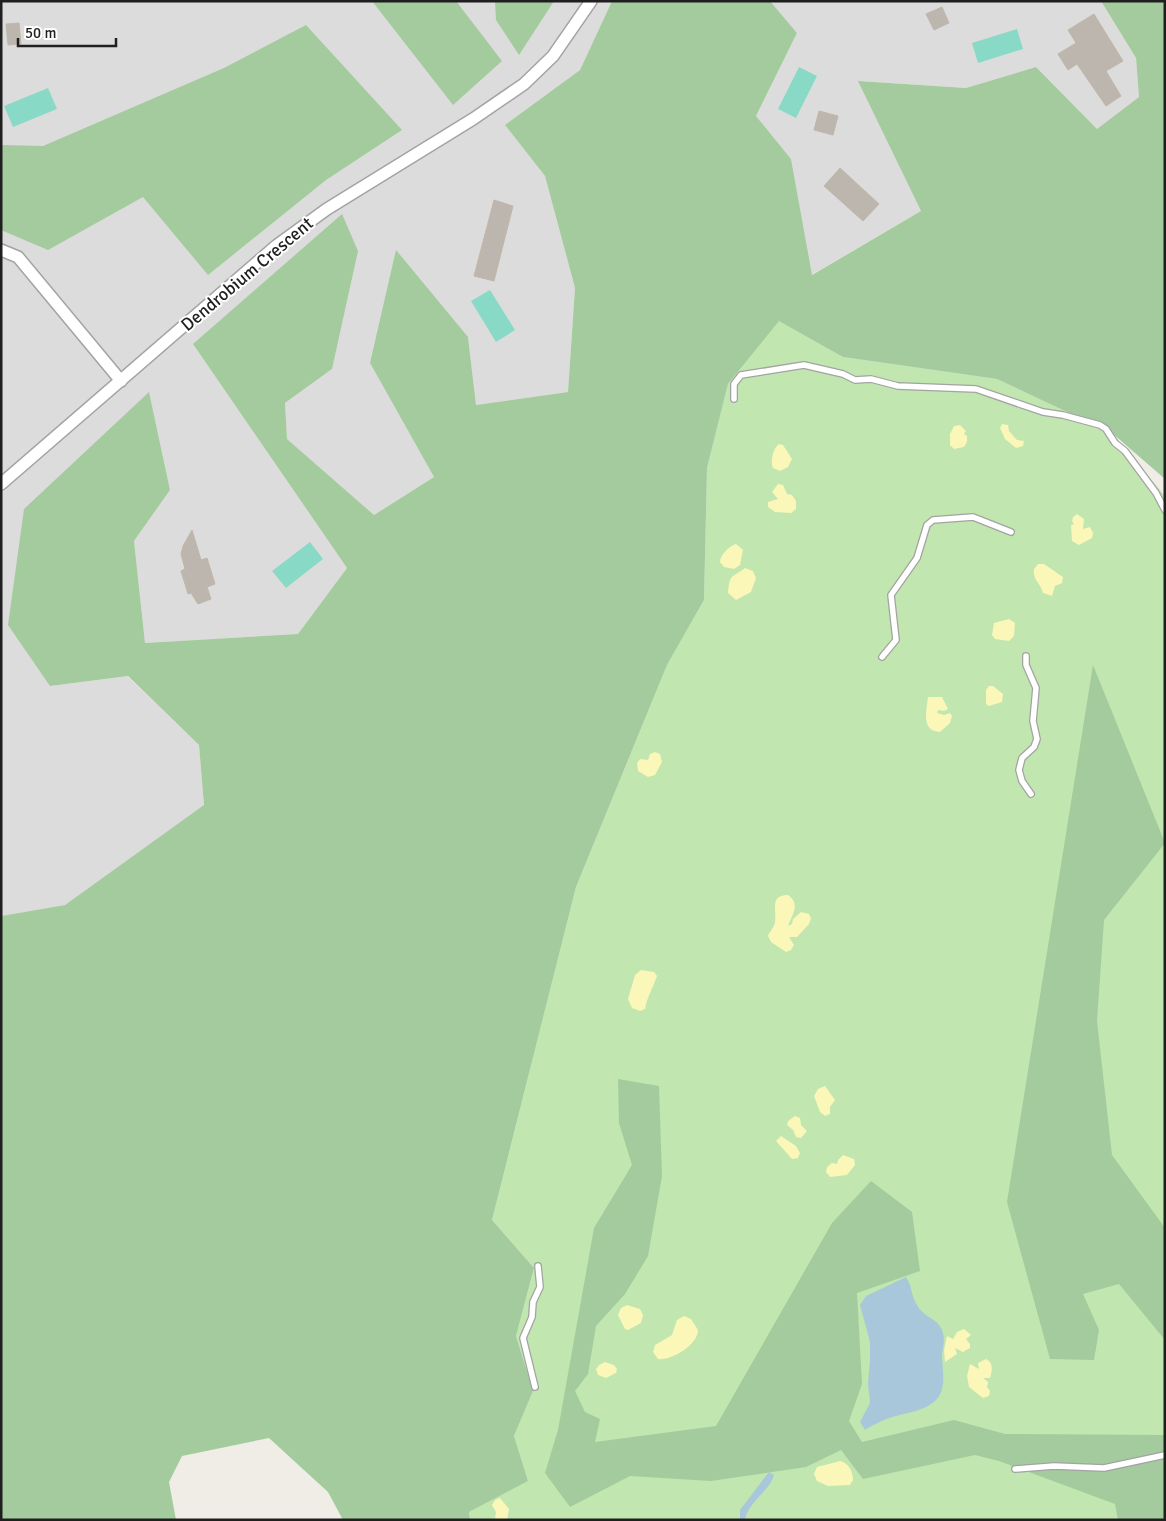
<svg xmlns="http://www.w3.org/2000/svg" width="1166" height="1521" font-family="Signika,sans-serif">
  <rect width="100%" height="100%" fill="#efede6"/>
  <path fill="#dddcdc" d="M1,1H612L580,70L505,125L545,176L575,288L568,392L476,405L468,337L370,363L434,477L374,515L287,439L285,403L332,369L193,344L347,568L298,634L145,643L134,541L170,490L149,393L50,686L127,676L199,745L204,806L65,905L1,916Z
    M770,1H1101L1136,58L1139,97L1097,129L1036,67L966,88L859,81L921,211L811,275L791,159L756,116L797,33Z"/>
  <path fill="#c1e6af" d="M779,320L843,357L997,379L1112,433L1165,496V1520H470L469,1512L528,1481L514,1436L533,1391L516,1336L534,1268L492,1220L576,887L667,665L704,600L707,468L728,384Z"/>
  <path fill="#a3cb9d" d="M372,1H456L502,61L453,105Z
    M495,1H554L519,55L496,20Z
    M612,1H770L797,33L756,116L791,159L812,275L921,211L858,81L966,88L1036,67L1097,129L1139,97L1136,58L1101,1H1165V479L1112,433L997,379L843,357L779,321L728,384L707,468L704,600L667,665L576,887L492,1220L534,1268L516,1336L533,1391L514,1436L528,1481L469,1512L470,1520H343L328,1492L269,1438L182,1456L169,1482L176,1520H1V916L65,905L204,805L199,745L128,676L50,686L8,625L24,509L149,392L170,490L134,541L145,643L298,634L347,568L193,344L342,214L358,251L332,369L285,403L287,439L374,515L434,477L370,363L396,250L468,337L476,405L568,392L575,288L545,176L505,125L580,70Z
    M306,25L402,130L326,180L208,275L143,197L48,250L1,230V145L43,146L224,68Z
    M1093,665L1165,843L1104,920L1097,1021L1112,1155L1165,1228V1340L1119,1284L1083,1294L1099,1330L1094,1360L1050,1359L1007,1202Z
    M618,1079L659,1086L662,1176L648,1256L625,1294L596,1326L588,1374L575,1391L585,1412L600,1419L595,1442L716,1426L832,1223L871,1181L912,1212L920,1271L857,1293L862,1384L849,1421L862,1442L954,1420L1005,1434L1165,1435V1520H1118L1115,1504L999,1461L975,1455L863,1479L841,1450L806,1467L711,1481L630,1476L570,1507L545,1473L558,1430L594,1228L632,1165L619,1123Z"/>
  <path fill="#faf7b9" d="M1002,424L1008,425L1009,431L1017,440L1024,441L1023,446L1016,448L1005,439L1000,428Z
    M960,425L966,431L964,434L967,436V442L964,447L954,449L950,445V434L954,426Z
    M779,444L783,445L792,459L788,467L780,471L773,468C770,462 773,448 779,444Z
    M778,484L783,485L787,494L792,495L796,501V509L791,513L775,512L768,507V502L778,499L772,492Z
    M1077,514L1084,519L1083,529L1090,527L1093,533L1092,538L1079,545L1072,541L1071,525L1074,524L1072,521L1073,517Z
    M736,544L743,550L740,565L734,569L724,567L720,562C720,555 729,546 736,544Z
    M1038,564H1044L1063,577L1062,583L1055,586L1052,596L1043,593C1041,584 1032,579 1034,569Z
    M745,568L753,571L756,578L751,592L736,600L728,593C730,574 730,579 745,568Z
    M1009,619L1015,623L1014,636L1009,641L995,639L992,635L994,623Z
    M989,686H993L1003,694L1002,702L989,706L986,704V690Z
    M928,697H942L948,709L944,711L938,710L937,713L944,715L950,713L952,716L950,723L940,732C920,732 927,708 928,697Z
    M655,752L660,754L662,762L655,775L648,777L638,771L637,763L640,759L648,760L650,754Z
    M788,895C801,904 792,915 788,926L792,924L793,919L801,912L809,914L811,918L809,924L797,937H789L794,945L791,950L786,952L771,942L768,936C769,932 774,928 775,922C777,910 769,895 788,895Z
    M641,970L654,972L657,976C653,988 647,997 645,1009L640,1011L632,1008L628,999L635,975Z
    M825,1086L835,1100L830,1107V1114L825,1116L820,1112L814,1096L818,1089Z
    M795,1116L800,1118L801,1125L807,1131L801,1138L796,1137L793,1130L787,1125L788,1121Z
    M781,1136L796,1146L800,1153L798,1158L792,1159L776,1141Z
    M843,1155L854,1159L855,1165L847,1175L830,1177L826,1172L827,1167L832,1163L837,1164L838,1160Z
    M627,1305L640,1309L643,1315L641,1323L628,1330L625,1329L618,1315L621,1308Z
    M684,1316L691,1319L698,1330C698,1345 671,1361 658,1359L653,1352L655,1345L672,1335L677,1320Z
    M964,1329L971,1335L966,1339L970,1344V1348L963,1352L955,1348L957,1354L945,1362L944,1350L947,1336L953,1339L957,1332Z
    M986,1359C994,1363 992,1371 990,1378H983L988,1382L987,1387L990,1391L989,1396L983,1398L969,1387L967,1376L970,1364L979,1369L978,1363Z
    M605,1362L614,1365L617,1369L616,1373L606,1378L598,1375L596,1369L599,1365Z
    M840,1461C849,1463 853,1472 853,1480L850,1485L828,1486L817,1481L814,1474L817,1467Z
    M500,1498L509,1509L507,1520L495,1519L496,1512L492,1505L495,1500Z"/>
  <path fill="#89d9c7" d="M1017,29L1023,49L978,63L972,43Z
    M799,67L817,76L796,118L778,109Z
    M48,88L57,109L13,127L4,106Z
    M490,290L515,330L496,342L471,301Z
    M310,542L323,559L286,588L272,571Z"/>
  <path fill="#a9c7da" d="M906,1277C912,1285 911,1296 917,1305C922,1316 936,1318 941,1328C946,1337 943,1346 942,1355C942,1370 948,1390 934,1402C923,1411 909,1412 896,1416C887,1418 872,1425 865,1430L860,1422L870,1403L868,1384L870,1360V1342L860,1305L866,1296Z
    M769,1472L774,1475C769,1492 747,1503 745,1520H740V1510Z"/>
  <path fill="#bcb6af" stroke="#c0b7a9" d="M942,7L949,23L934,30L926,14Z
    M1094,14L1123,61L1106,71L1121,96L1106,106L1077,64L1068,70L1058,54L1076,43L1068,30Z
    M19,23L21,44L8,45L6,24Z
    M819,111L838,116L833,135L814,130Z
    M840,168L879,204L863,221L824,186Z
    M494,200L513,206L494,281L474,276Z
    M192,530L201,560L207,558L215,584L207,587L211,599L198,604L191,593L188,594L181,571L185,569L181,554L183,546Z"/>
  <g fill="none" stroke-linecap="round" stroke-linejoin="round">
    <g stroke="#a3a3a3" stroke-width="8">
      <path id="lane" d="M734,399V384L741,375L804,365L843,374L855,380L871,379L898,386L976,389L1043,412L1063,415L1100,425L1106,429L1115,443L1125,451L1156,493L1165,510
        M1026,656V665L1036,688L1033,721L1037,739L1034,747L1022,758L1019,770L1022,781L1031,794
        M882,657L896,640L891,595L917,558L927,525L933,520L973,517L1011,532
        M535,1387L523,1338L532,1317L533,1302L540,1287L538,1266
        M1015,1469L1054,1466L1104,1468L1165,1455"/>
    </g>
    <g stroke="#a3a3a3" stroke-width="14">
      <path id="street" d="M1,250L18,257L121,381
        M1,484L276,246L327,209L473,119L524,84L553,56L591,1"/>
    </g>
    <use href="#lane" stroke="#fff" stroke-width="5.5"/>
    <use href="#street" stroke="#fff" stroke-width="11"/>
  </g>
  <g text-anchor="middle" stroke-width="4" stroke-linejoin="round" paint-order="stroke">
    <g font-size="18" fill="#1f1f1f" stroke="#fff">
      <text transform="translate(247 274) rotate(-40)" y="6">Dendrobium Crescent</text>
    </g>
  </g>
  <rect width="1166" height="1521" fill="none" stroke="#1f1f1f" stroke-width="5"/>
  <path d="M18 38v8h98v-8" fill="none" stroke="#1f1f1f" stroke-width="2.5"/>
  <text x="25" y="38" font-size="15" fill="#1f1f1f" stroke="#ffffff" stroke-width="4" paint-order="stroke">50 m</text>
</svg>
